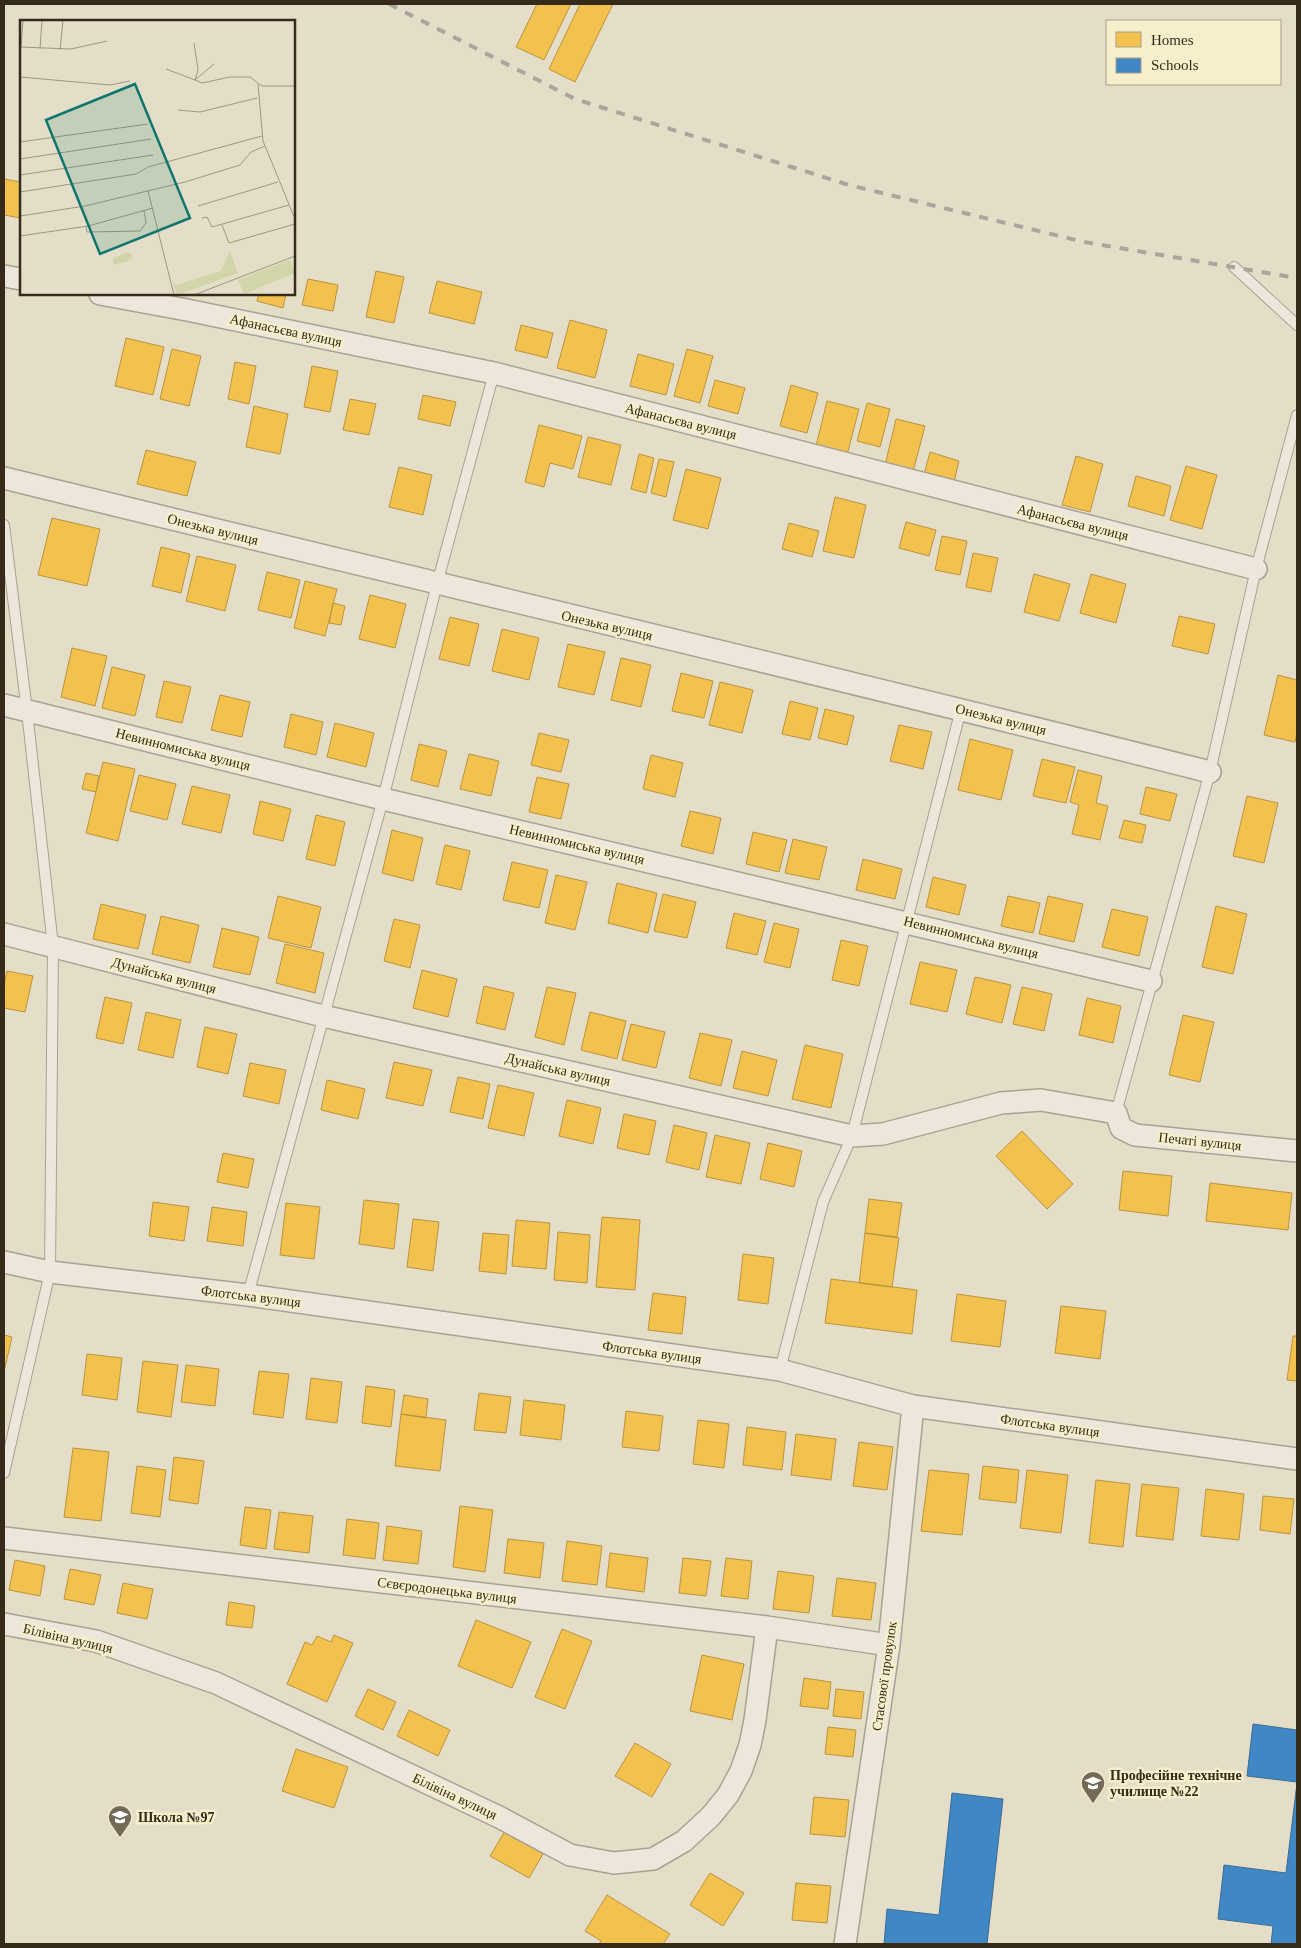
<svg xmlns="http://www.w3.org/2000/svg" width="1301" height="1948" font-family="Georgia,serif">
  <rect width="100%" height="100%" fill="#e4dec8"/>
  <path fill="#f2c14e" stroke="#ba943e" d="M537,4H571L544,60L516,47Z
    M580,4H613L575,82L549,69Z
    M4,179L21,182V218L4,215Z
    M376,271L404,277L394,323L366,317Z
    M308,279L338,285L333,311L302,305Z
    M437,281L482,292L474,324L429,313Z
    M259,294H286L283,308L257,301Z
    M570,320L607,330L595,378L557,368Z
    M521,325L553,333L547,358L515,350Z
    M126,338L164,347L153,395L115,386Z
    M172,349L201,356L189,406L160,399Z
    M687,349L713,356L700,403L674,396Z
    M638,354L674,364L666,395L630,386Z
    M235,362L256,366L249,404L228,399Z
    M312,366L338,371L330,412L304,407Z
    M715,380L745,388L738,414L708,406Z
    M791,385L818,393L807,433L780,426Z
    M423,395L456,402L450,426L418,419Z
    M350,399L376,404L369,435L343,430Z
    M827,401L859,409L847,455L816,446Z
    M867,403L890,409L880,447L857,441Z
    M254,406L288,414L280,454L246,447Z
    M896,419L925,426L913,472L885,465Z
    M539,425L582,436L573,469L550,463L544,487L525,482Z
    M588,437L621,445L611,485L578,477Z
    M146,450L196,462L187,496L137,484Z
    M930,452L959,461L953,486L923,478Z
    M639,454L654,458L646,493L631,489Z
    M1076,456L1103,464L1090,512L1062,505Z
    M659,459L674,462L666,497L651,493Z
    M1186,466L1217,475L1202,529L1170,520Z
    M399,467L432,475L423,515L389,507Z
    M686,469L721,478L708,529L673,520Z
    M1136,476L1171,486L1164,516L1128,506Z
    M835,497L866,505L854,558L823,551Z
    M52,518L100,529L87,586L38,575Z
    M906,522L936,530L929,556L899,548Z
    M789,523L819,531L812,557L782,549Z
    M942,536L967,541L960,575L935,570Z
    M161,547L190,554L181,593L152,586Z
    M973,553L998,558L991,592L966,587Z
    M197,556L236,565L225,611L186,601Z
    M267,572L300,580L291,618L258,610Z
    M1034,574L1070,584L1059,621L1024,612Z
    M1091,574L1126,584L1116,623L1080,613Z
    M305,581L337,589L325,636L294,628Z
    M370,595L406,604L395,648L359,639Z
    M333,603L345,606L341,625L329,623Z
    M1179,616L1215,624L1208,654L1172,646Z
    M450,617L479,624L469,666L439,659Z
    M502,629L539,638L529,680L492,671Z
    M568,644L605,652L594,695L558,687Z
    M72,648L107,656L95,706L61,697Z
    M621,658L651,665L641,707L611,700Z
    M112,667L145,675L135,716L102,708Z
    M681,673L713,681L704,718L672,711Z
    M1278,675L1297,680V733L1295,742L1264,735Z
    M164,681L191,687L182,723L156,717Z
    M720,682L753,690L742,733L709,725Z
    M220,695L250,702L242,737L211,730Z
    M790,701L818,708L810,740L782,734Z
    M825,709L854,716L847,745L818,738Z
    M291,714L323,722L316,755L284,747Z
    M335,723L374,733L366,767L327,757Z
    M899,725L932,732L923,769L890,761Z
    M539,733L569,740L561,772L531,765Z
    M970,739L1013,750L1001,800L958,790Z
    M419,744L447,751L438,787L411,780Z
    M469,754L499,761L491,796L460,789Z
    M651,755L683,763L675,797L643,789Z
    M1042,759L1075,767L1066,803L1033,796Z
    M103,762L135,769L118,841L86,833Z
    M1078,770L1102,776L1096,803L1108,806L1100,840L1072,834L1079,805L1070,802Z
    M86,773L99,776L96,792L82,789Z
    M139,775L176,784L167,820L130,811Z
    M537,777L569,784L561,819L529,812Z
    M192,786L230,795L221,833L182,824Z
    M1146,787L1177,794L1170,821L1140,814Z
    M1247,796L1278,803L1264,863L1233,856Z
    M260,801L291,809L283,841L253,834Z
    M690,811L721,818L713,854L681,846Z
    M316,815L345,822L335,866L306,859Z
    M1124,820L1146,825L1142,843L1119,838Z
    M392,830L423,838L413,881L382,873Z
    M753,832L787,840L779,872L746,864Z
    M793,839L827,847L819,880L785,873Z
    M445,845L470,851L461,890L436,884Z
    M863,859L902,869L895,899L856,890Z
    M512,862L548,870L539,908L503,900Z
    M556,875L587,882L575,930L545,923Z
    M933,877L966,885L959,915L926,907Z
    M617,883L657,893L648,933L608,923Z
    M663,894L696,902L687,938L654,931Z
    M278,896L321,907L311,948L268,938Z
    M1008,896L1040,903L1033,933L1001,926Z
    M1048,896L1083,904L1074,942L1039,934Z
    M101,904L146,915L138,949L93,939Z
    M1216,906L1247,914L1233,974L1202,967Z
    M1112,909L1148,917L1139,956L1102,947Z
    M734,913L766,921L757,955L726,948Z
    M161,916L199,925L190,963L152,954Z
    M394,919L420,925L410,968L384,961Z
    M774,923L799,929L790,968L764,962Z
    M222,928L259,937L250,975L213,967Z
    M841,940L868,946L859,986L832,980Z
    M285,944L324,953L315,993L276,983Z
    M920,962L957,970L947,1012L910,1004Z
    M422,970L457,979L448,1017L413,1008Z
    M7,971L33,976L25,1012L4,1008V985Z
    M975,977L1011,985L1002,1023L966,1014Z
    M484,986L514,993L505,1030L476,1023Z
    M547,987L576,993L564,1045L535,1037Z
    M1022,987L1052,994L1044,1031L1013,1024Z
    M105,997L132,1003L123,1044L96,1038Z
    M1087,998L1121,1006L1113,1043L1079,1035Z
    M146,1012L181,1020L173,1058L138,1050Z
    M590,1012L626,1021L617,1059L581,1050Z
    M1183,1015L1214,1022L1200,1082L1169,1075Z
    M631,1024L665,1032L656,1068L622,1060Z
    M205,1027L237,1034L228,1074L197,1067Z
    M700,1033L732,1040L721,1086L689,1078Z
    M805,1045L843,1054L831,1108L792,1099Z
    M742,1051L777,1060L768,1096L733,1088Z
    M394,1062L432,1070L423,1106L386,1098Z
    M250,1063L286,1070L279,1104L243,1096Z
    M458,1077L490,1084L483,1119L450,1112Z
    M327,1080L365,1089L358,1119L321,1110Z
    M498,1085L534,1093L524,1136L488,1128Z
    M567,1100L601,1108L593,1144L559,1136Z
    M624,1114L656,1121L649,1155L617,1148Z
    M674,1125L707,1133L699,1170L666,1162Z
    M1022,1131L1073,1184L1047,1209L996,1156Z
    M715,1135L750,1143L741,1184L706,1177Z
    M768,1143L802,1151L794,1187L760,1179Z
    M223,1153L254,1159L248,1188L217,1182Z
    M1123,1171L1172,1176L1168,1216L1119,1210Z
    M1210,1183L1292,1193L1288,1230L1206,1221Z
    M869,1199L902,1203L897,1237L865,1233Z
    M364,1200L399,1204L394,1249L359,1244Z
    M153,1202L189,1207L184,1241L149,1236Z
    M286,1203L320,1207L314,1259L280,1255Z
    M212,1207L247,1212L243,1246L207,1241Z
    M602,1217L640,1220L635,1290L596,1287Z
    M413,1219L439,1222L433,1271L407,1267Z
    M516,1220L550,1223L546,1269L512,1266Z
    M558,1232L590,1235L587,1283L554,1280Z
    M483,1233L509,1235L506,1274L479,1271Z
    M865,1233L899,1238L892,1287L859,1283Z
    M743,1254L774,1258L768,1304L738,1300Z
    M831,1279L917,1290L912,1334L825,1323Z
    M653,1293L686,1297L682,1334L648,1330Z
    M957,1294L1006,1301L1000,1347L951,1341Z
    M1061,1306L1106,1311L1100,1359L1055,1353Z
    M4,1335L12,1337L4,1372Z
    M1293,1336H1297V1381L1287,1380Z
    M87,1354L122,1358L117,1400L82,1395Z
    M143,1361L178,1365L171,1417L137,1412Z
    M186,1365L219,1369L215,1406L181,1402Z
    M259,1371L289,1374L283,1418L253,1414Z
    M311,1378L342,1382L337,1423L306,1419Z
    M366,1386L395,1390L391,1427L362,1423Z
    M479,1393L511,1397L506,1433L474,1430Z
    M404,1395L428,1399L426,1418L401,1414Z
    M524,1400L565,1405L561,1440L520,1435Z
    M626,1411L663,1416L659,1451L622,1447Z
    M401,1414L446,1420L440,1471L395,1466Z
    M698,1420L729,1424L724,1468L693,1464Z
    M747,1427L786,1432L782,1470L743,1465Z
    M796,1434L836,1439L831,1480L791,1475Z
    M859,1442L893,1447L887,1490L853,1486Z
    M73,1448L109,1452L101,1521L64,1517Z
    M174,1457L204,1461L198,1504L169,1500Z
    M137,1466L166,1470L160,1517L131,1513Z
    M983,1466L1019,1470L1016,1503L979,1499Z
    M929,1470L969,1474L962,1535L921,1531Z
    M1027,1470L1068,1475L1061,1533L1020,1528Z
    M1096,1480L1130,1484L1123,1547L1089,1543Z
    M1142,1484L1179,1488L1173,1540L1136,1536Z
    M1206,1489L1244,1494L1239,1540L1201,1536Z
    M1263,1496L1294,1499L1290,1534L1260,1530Z
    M460,1506L493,1510L485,1572L453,1567Z
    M245,1507L271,1510L266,1549L240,1545Z
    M279,1512L313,1516L309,1553L274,1549Z
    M347,1519L379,1523L375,1559L343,1555Z
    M387,1526L422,1531L418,1564L383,1560Z
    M508,1539L544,1543L540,1578L504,1573Z
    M567,1541L602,1546L597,1585L562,1581Z
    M610,1553L648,1558L644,1592L606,1587Z
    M683,1558L711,1561L706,1596L679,1593Z
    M726,1558L752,1561L748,1599L721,1596Z
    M15,1560L45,1566L40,1596L9,1590Z
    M70,1569L101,1575L94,1605L64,1599Z
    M778,1571L814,1576L809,1613L773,1609Z
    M837,1578L876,1583L871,1620L832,1616Z
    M123,1583L153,1589L147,1619L117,1613Z
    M229,1602L255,1606L252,1628L226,1625Z
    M476,1620L531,1642L512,1688L458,1666Z
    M562,1629L592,1641L565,1709L535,1697Z
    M334,1635L353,1643L327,1702L287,1684L305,1642L312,1645L317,1636L331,1642Z
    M702,1655L744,1664L732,1720L690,1711Z
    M804,1678L831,1682L828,1709L800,1706Z
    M368,1689L396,1702L383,1730L355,1716Z
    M836,1689L864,1692L861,1719L833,1716Z
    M409,1710L450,1730L438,1756L397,1736Z
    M828,1727L856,1730L853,1757L825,1754Z
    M635,1743L671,1764L652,1797L615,1776Z
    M296,1749L348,1767L334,1808L282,1791Z
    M814,1797L849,1800L845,1837L810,1834Z
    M505,1831L543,1854L529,1878L490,1856Z
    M710,1873L744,1893L723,1926L690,1905Z
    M796,1883L831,1886L827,1923L792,1920Z
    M607,1895L670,1934L663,1944H599L601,1941L585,1931Z"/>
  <path fill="#3f88c5" stroke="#3c6c92" d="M1253,1724L1297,1730V1782L1247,1776Z
    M1297,1783V1944H1271L1273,1926L1218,1919L1224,1865L1286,1873Z
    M952,1793L1003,1799L987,1944H884L887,1909L939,1915Z"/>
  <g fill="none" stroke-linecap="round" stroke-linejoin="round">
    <g stroke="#a8a292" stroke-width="12">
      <path id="service" d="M1234,267L1297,325
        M4,525L27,711L53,946L50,1272L4,1473
        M1116,1113L1210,772L1256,569L1297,415
        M248,1295L383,799L437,584L494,373
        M780,1370L823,1202L852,1136L961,709"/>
    </g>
    <g stroke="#a8a292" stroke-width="24">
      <path id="minor" d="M4,276L21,279
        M100,294L187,310L494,373L1256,569
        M4,478C406,577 809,670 1210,772
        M4,705L383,799L1151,981
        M4,934L323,1016L852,1136L883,1134L1001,1103L1041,1100L1116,1113L1121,1128L1135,1135L1297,1151
        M4,1262L50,1272L248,1295L780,1370L913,1406L1297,1459
        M4,1538L767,1627L889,1645
        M4,1624L96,1641L216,1683L499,1817L570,1855L614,1863L653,1859L684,1841L711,1816L728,1795L741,1771L750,1745L755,1720L767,1627
        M845,1944L889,1645L913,1406"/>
    </g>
    <use href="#service" stroke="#ece7da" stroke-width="10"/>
    <use href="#minor" stroke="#ece7da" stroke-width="21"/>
    <path stroke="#aaa69b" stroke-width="4" stroke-dasharray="9 9" stroke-linecap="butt" d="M389,4L575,99L849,185L1084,242L1297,278"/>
  </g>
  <defs>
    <g id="university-pin" transform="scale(1.25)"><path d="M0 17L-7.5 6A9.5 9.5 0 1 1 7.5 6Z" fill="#736957" stroke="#f7eecc"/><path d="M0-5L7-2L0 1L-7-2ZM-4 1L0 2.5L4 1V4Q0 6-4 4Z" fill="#fff"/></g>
    <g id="school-pin" transform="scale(1.25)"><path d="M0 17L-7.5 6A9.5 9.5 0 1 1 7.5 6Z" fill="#736957" stroke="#f7eecc"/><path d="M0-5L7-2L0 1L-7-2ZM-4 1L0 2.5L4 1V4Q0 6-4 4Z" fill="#fff"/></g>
  </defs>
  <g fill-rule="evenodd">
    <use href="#university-pin" x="1093" y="1783"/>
    <use href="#school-pin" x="120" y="1817"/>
  </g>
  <g text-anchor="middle" stroke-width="5" stroke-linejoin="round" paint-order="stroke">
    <g font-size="14" fill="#362a1a" stroke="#f7eecc">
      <text transform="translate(286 330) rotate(12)" y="5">Афанасьєва вулиця</text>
      <text transform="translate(681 421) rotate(14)" y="5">Афанасьєва вулиця</text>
      <text transform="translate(1073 522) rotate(14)" y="5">Афанасьєва вулиця</text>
      <text transform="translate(213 529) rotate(14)" y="5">Онезька вулиця</text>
      <text transform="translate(607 625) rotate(13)" y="5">Онезька вулиця</text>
      <text transform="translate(1001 719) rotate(14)" y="5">Онезька вулиця</text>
      <text transform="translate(183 749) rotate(14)" y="5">Невинномиська вулиця</text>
      <text transform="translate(577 844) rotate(13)" y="5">Невинномиська вулиця</text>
      <text transform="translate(971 937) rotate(14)" y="5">Невинномиська вулиця</text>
      <text transform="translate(164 975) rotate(15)" y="5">Дунайська вулиця</text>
      <text transform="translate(558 1069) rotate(13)" y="5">Дунайська вулиця</text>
      <text transform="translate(1200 1141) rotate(6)" y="5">Печаті вулиця</text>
      <text transform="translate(251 1296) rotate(7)" y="5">Флотська вулиця</text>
      <text transform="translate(652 1352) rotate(8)" y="5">Флотська вулиця</text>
      <text transform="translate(1050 1425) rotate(8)" y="5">Флотська вулиця</text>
      <text transform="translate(447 1590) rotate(7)" y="5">Сєвєродонецька вулиця</text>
      <text transform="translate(68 1638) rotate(13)" y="5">Білівіна вулиця</text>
      <text transform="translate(884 1676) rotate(-82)" y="5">Стасової провулок</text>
      <text transform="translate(455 1796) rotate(25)" y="5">Білівіна вулиця</text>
    </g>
    <g font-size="14" font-weight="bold" fill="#362a1a" stroke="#f7eecc" text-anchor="start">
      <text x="1110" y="1780">Професійне технічне<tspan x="1110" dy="16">училище №22</tspan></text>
      <text x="138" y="1822">Школа №97</text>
    </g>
  </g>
  <g transform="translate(20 20)">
    <rect width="275" height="275" fill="#e4dec8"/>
    <path d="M210,231L218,253L157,275L152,260L156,265L201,251ZM108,232L113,236L111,240L93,245V238ZM270,240L275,253L224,274L218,260Z" fill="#d1d5a9"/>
    <path fill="none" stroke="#9e9682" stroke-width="1" d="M0,27L51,29L87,21M1,27L3,0M20,29L22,0M40,30L43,0M194,44L175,60L182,63L210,57H230L242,66H275M146,49L175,60L178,50L174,23M0,57L90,65L110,61M238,64L243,121L275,199M158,90L180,92L237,78M0,122L128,104M0,139L131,119M0,155L133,135M128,171L154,275M0,172L116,154L128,147L242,116M178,186L258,162M0,196L65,186L165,162L220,145L231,132L245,126M182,198L187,197L192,207L269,185M202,205L209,223L275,204M66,206L67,212L120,211L126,203L124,191M0,216L68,206L133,188M174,275L275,236"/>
    <path fill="#0f766e" fill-opacity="0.15" stroke="#0f766e" stroke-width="2.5" d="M115,64L170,198L80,234L26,100Z"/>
    <rect width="275" height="275" fill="none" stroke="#362a1a" stroke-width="2.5"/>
  </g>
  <rect width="1301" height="1948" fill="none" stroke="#362a1a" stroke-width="10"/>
  <rect x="1106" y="20" width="175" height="65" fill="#f7eecc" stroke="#aaa085"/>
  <rect x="1116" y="32" width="25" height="15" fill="#f2c14e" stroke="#aaa085"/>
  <text x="1151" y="45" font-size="15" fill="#362a1a">Homes</text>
  <rect x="1116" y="58" width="25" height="15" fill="#3f88c5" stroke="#aaa085"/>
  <text x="1151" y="70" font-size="15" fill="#362a1a">Schools</text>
</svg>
